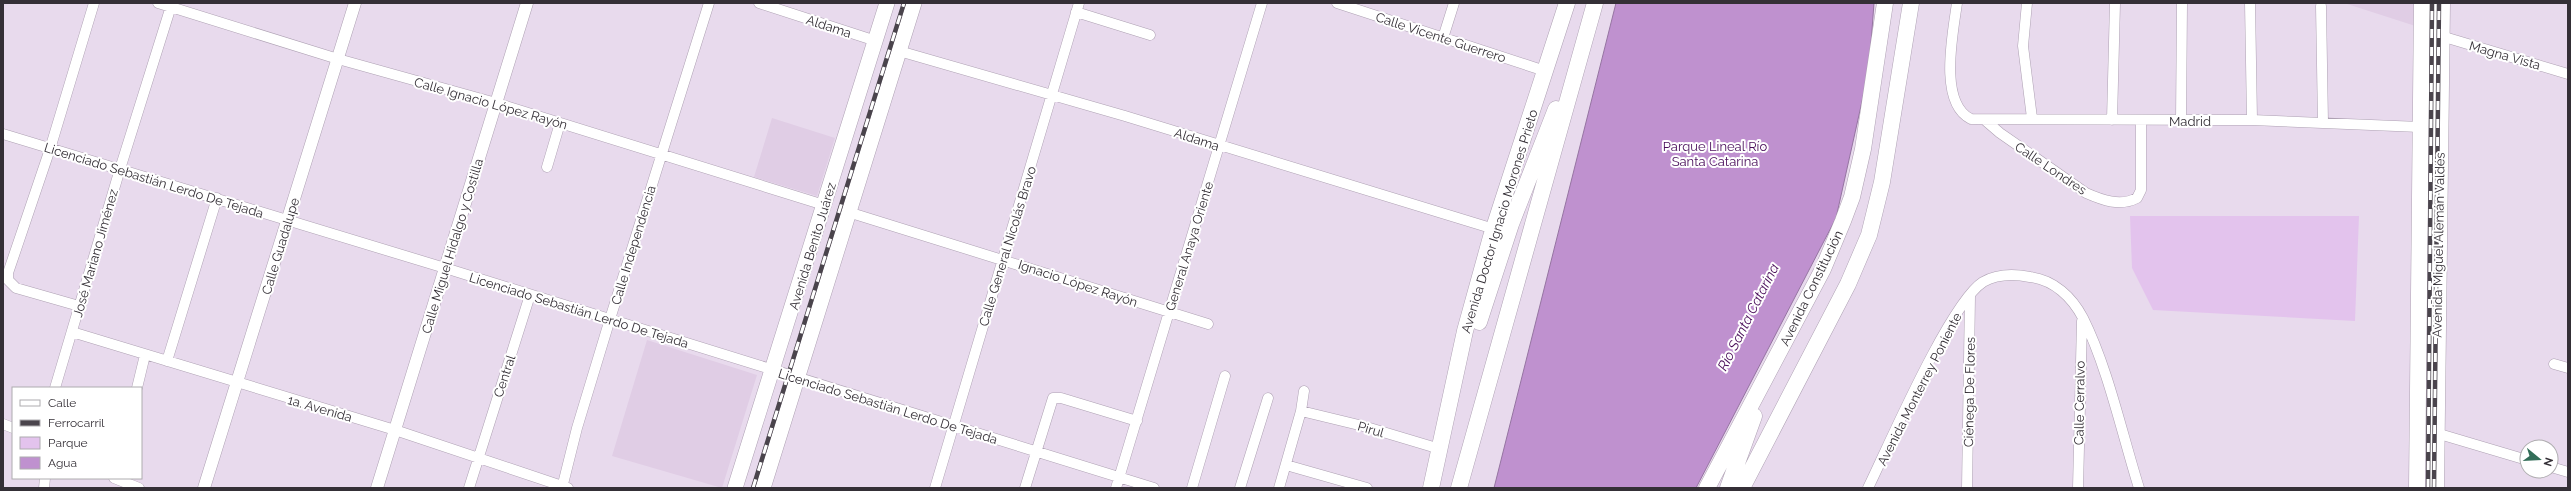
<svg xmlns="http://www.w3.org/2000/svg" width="2571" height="491" font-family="Raleway,sans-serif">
  <rect width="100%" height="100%" fill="#e8daed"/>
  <path fill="#e0cde5" d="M2344,3H2434V32Z
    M772,118L835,138L817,196L754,177Z
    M647,340L757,375L722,488L612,456Z"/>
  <path fill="#e3c3ed" d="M2130,216H2359L2355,321L2153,310L2132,268Z"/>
  <path fill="#bf91cf" stroke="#9574a1" d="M1616,3H1874L1869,70L1836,218L1696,488H1494Z"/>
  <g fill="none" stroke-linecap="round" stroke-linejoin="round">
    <g stroke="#aea1b3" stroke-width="11">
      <path id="minor" d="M158,3L338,59L496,103L824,205
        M759,3L876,41
        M1337,3L1545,71
        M1957,3C1953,33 1938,103 1971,119L2252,120L2420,127
        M2027,3L2023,46L2032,118
        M2250,3L2252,120
        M2321,6L2323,123
        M1076,12L1150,35
        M2441,36L2568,74
        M1443,38L1454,3
        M899,51L1125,116L1494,229
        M2112,120L2115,3
        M1986,121L2000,133L2086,193C2102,200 2120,207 2137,198L2141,190V121
        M2181,121L2182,3
        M3,134L445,268L1154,488
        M547,167L560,123
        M848,212L1208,324
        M79,306L16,288L8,280V273L50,149L94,3
        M72,332L395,430L568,488
        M167,361L217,198
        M2554,364L2568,368
        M55,388L120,169L172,3
        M137,388L145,355
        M1301,411L1363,426L1440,449
        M3,424L13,428
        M2436,433L2527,460
        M1286,465L1367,488
        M2551,467L2568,472
        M114,478L139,488
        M44,488L45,478
        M469,488L530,295
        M562,488L577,428L610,319L709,3
        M935,488L1079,3
        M1025,488L1053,398H1061L1137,421
        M1116,488L1262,3
        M1192,488L1225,376
        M1240,488L1268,398
        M1279,488L1301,411L1304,391
        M1868,488C1888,447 1950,303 1983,282C1997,274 2015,274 2030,277C2054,280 2072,297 2083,318C2108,368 2122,434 2139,488
        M1967,488L1970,296
        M2078,488L2082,321"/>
    </g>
    <g stroke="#aea1b3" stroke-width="13">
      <path id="tertiary" d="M204,488L355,3
        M377,488L527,3"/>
    </g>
    <g stroke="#aea1b3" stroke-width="16">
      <path id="primary" d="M735,488L887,3
        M763,488L914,3"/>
    </g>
    <g stroke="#aea1b3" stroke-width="17">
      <path id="trunk" d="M1479,322L1511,224L1556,109
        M1431,488L1465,331L1491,237L1567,3
        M1459,488L1595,3
        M1707,488L1823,269L1843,221L1852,197L1863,149L1885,3
        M1728,488L1754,416
        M1742,488L1848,284L1869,235L1882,182L1911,3
        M2417,488L2422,3
        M2436,488L2442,3"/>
    </g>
    <use href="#minor" stroke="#fff" stroke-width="10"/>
    <use href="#tertiary" stroke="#fff" stroke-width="12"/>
    <use href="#primary" stroke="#fff" stroke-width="15"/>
    <use href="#trunk" stroke="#fff" stroke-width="16"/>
    <g stroke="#4a444c" stroke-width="4.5">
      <path id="rail" d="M753,488L904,3
        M2428,488L2432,3
        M2434,488L2439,3"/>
    </g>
    <use href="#rail" stroke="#fff" stroke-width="3" stroke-dasharray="9" stroke-linecap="butt"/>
  </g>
  <g text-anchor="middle" stroke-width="4" stroke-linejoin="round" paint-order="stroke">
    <g font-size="13" fill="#342f36" stroke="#fff">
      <text transform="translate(829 26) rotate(18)" y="5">Aldama</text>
      <text transform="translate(1441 37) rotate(18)" y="5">Calle Vicente Guerrero</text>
      <text transform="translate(2505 55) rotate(16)" y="5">Magna Vista</text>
      <text transform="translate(491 103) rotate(16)" y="5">Calle Ignacio López Rayón</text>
      <text x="2190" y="126">Madrid</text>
      <text transform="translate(1197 139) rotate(18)" y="5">Aldama</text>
      <text transform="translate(2051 168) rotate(34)" y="5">Calle Londres</text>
      <text transform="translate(154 180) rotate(17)" y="5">Licenciado Sebastián Lerdo De Tejada</text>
      <text transform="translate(1499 221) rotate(-73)" y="5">Avenida Doctor Ignacio Morones Prieto</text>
      <text transform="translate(633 245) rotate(-73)" y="5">Calle Independencia</text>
      <text transform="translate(2438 245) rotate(-89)" y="5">Avenida Miguel Alemán Valdés</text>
      <text transform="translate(280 246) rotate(-73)" y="5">Calle Guadalupe</text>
      <text transform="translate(452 246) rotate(-73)" y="5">Calle Miguel Hidalgo y Costilla</text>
      <text transform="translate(812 246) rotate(-73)" y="5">Avenida Benito Juárez</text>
      <text transform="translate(1007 246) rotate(-73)" y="5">Calle General Nicolás Bravo</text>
      <text transform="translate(1189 246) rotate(-73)" y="5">General Anaya Oriente</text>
      <text transform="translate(95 253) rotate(-74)" y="5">José Mariano Jiménez</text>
      <text transform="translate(1078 283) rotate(18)" y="5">Ignacio López Rayón</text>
      <text transform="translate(1811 288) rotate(-64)" y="5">Avenida Constitución</text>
      <text transform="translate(579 310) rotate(17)" y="5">Licenciado Sebastián Lerdo De Tejada</text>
      <text transform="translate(504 376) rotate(-72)" y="5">Central</text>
      <text transform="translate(1919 389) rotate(-63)" y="5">Avenida Monterrey Poniente</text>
      <text transform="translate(1969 392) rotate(-89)" y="5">Ciénega De Flores</text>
      <text transform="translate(2079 403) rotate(-89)" y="5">Calle Cerralvo</text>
      <text transform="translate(888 406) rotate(17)" y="5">Licenciado Sebastián Lerdo De Tejada</text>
      <text transform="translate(320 408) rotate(16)" y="5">1a. Avenida</text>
      <text transform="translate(1371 429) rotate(16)" y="5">Pirul</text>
    </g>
    <g font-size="13" fill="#490e5a" stroke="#fff">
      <text x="1715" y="151">Parque Lineal Río<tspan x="1715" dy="15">Santa Catarina</tspan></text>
    </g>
    <g font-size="14" font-style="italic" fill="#470a57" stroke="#fff">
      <text transform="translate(1748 317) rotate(-63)" y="5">Río Santa Catarina</text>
    </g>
  </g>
  <rect width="2571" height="491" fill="none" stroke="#342f36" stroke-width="8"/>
  <rect x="12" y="387" width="130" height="92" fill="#ffffff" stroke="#aeacaf"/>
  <rect x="20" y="400" width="20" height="6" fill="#ffffff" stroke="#aeacaf"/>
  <text x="48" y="407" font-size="12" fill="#342f36">Calle</text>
  <rect x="20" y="420" width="20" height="6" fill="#4a444c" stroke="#aeacaf"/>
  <text x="48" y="427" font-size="12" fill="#342f36">Ferrocarril</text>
  <rect x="20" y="437" width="20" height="12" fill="#e3c3ed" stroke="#aeacaf"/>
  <text x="48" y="447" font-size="12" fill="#342f36">Parque</text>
  <rect x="20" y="457" width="20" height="12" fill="#bf91cf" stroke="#aeacaf"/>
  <text x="48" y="467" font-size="12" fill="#342f36">Agua</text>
  <g transform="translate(2539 459) rotate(108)"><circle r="19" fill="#ffffff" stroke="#aeacaf"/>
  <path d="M0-3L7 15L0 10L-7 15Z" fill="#326d58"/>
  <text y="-6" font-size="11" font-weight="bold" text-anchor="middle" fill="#342f36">N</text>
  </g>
</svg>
